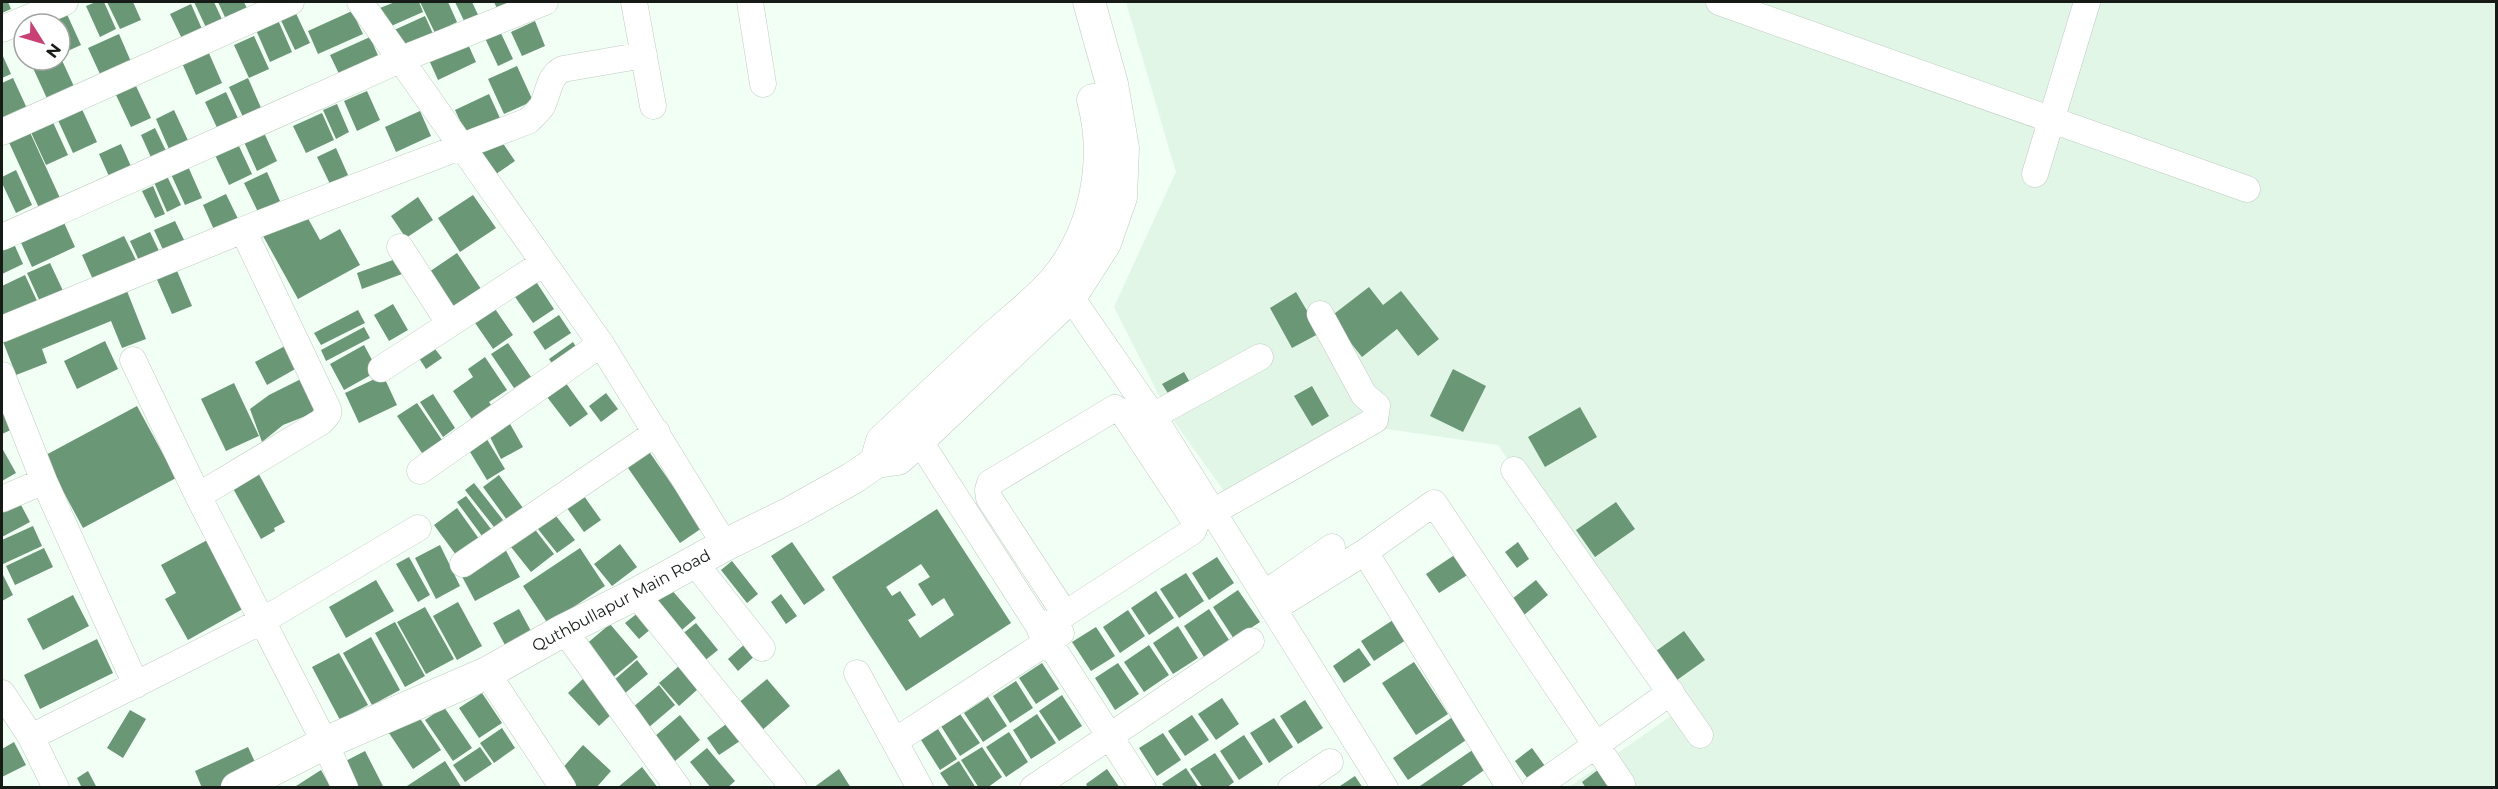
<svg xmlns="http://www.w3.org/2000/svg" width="2498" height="789" font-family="Montserrat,sans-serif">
  <rect width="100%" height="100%" fill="#f1fff4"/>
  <path fill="#e1f6e6" d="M1126,2H2496V787H1569L1678,711L1498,445L1380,428L1229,498L1168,413L1114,307L1176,172Z"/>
  <path fill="#6a9775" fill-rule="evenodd" d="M2,2H8L11,9L2,13Z
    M96,2H104L116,29L100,37L86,6Z
    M107,2H133L141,20L120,29Z
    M194,2H214L226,28L210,36Z
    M218,2H244L251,17L229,26Z
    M395,2H419L423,12L389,27L380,8Z
    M420,2H448L457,22L435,33Z
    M455,2H472L480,19L466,25Z
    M494,2H523L500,15Z
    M191,4L206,38L186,47L170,14Z
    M293,7L310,43L295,50L278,14Z
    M65,10L81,45L61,54L60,24H47L45,20Z
    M352,11L363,34L318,54L308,31Z
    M425,16L434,36L401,51L392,31Z
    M278,20L292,52L270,62L256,30Z
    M535,21L545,46L522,56L511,32Z
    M499,29L513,59L498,66L484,36Z
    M119,34L135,71L105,85L88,48Z
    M254,36L269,69L249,78L234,45Z
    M370,37L380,60L341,78L330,55Z
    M467,42L476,62L438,80L429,60Z
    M208,51L222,83L196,95L182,63Z
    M2,54L11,74L2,78Z
    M60,56L77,93L50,105L33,68L51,60H60Z
    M517,66L533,101L504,114L488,79Z
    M13,78L30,115L2,126V83Z
    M248,78L262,110L244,119L229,87Z
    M136,86L151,118L131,127L116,95Z
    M367,91L380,120L357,131L344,101Z
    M226,92L241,125L220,134L205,102Z
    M489,94L500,118L466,134L455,110Z
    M337,104L349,132L336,139L323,110Z
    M81,107L97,142L73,153L57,118Z
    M174,110L191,147L172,156L156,119Z
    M420,111L431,136L396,152L385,127Z
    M322,113L334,140L306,153L293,126Z
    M51,118L68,155L46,165L29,128Z
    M260,124L277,161L257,171L240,133Z
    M28,128L60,198L39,208L7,138Z
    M155,128L169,157L154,164L141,135Z
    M498,136L515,161L496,174L479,149Z
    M121,144L134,173L112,183L99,154Z
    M238,144L252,174L229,185L215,155Z
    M336,148L348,175L330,184L317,157Z
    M187,164L202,198L185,205L170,172Z
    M16,170L32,205L16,213L2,183V177Z
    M267,172L280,201L258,212L244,183Z
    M166,174L181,205L167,212L153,180Z
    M153,186L165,214L155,218L142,191Z
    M226,194L239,221L215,232L203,205Z
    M473,195L496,228L460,252L438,218Z
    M418,197L433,220L406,238L391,216Z
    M305,213L320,240L340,229L360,265L298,299L263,236Z
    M61,216L75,247L32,267L18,236Z
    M175,221L186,244L165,254L154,230Z
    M150,232L161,255L141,265L130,241Z
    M124,236L138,264L95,284L82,255Z
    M11,237L23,264L2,274V241Z
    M457,253L485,295L454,315L426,274Z
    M404,256L410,271L362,289L357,273Z
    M50,263L65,295L42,306L27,273Z
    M175,266L192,306L172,314L155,275Z
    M25,275L38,303L2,320V286Z
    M533,277L554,309L533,323L511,291Z
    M125,286L146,339L122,348L111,321L42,349L47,363L16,375L2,339Z
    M1369,287L1383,305L1401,291L1439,339L1418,356L1397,329L1362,357L1330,317Z
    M1296,292L1320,333L1292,348L1270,308Z
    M491,303L513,335L493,349L471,317Z
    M393,304L408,330L389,341L374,315Z
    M358,310L365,323L321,345L314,333Z
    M559,315L571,333L545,350L533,332Z
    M364,327L370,338L326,361L321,350Z
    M105,341L118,369L77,389L64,361Z
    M573,342L578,350L555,368L549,359Z
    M508,343L531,377L514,388L491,354Z
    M364,345L378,371L344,390L330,364Z
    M432,345L442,358L426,369L417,355Z
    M285,346L297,368L267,385L255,362Z
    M485,357L507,390L489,402L493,408L473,421L453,391L473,377L468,369Z
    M1453,369L1486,386L1463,432L1430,416Z
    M1184,372L1192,386L1171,398L1162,384Z
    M383,375L397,405L359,423L345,393Z
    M305,377L321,410L283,425L262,442L250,409L269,395Z
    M563,379L588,414L570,427L544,393Z
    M234,383L259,436L226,451L201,399Z
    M1312,386L1329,416L1312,426L1294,396Z
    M606,393L618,409L601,422L589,406Z
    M433,394L455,428L443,437L420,402Z
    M2,398L15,428L2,434Z
    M417,403L442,440L422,453L397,416Z
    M137,406L176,478L83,528L44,456Z
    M1580,407L1597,437L1545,467L1528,437Z
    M509,422L523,447L501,459L488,433Z
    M485,436L505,469L487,480L467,447Z
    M2,448L16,473L2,481Z
    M648,450L702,528L680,543L626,465Z
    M256,469L285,522L274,528L275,531L261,539L230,483Z
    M499,475L523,508L507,520L483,487Z
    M474,483L503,520L494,527L465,490Z
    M579,489L601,520L584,532L562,501Z
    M466,496L491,529L482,536L457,502Z
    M1616,502L1635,529L1595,557L1576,530Z
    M20,503L30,522L2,537V513Z
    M457,508L482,543L459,559L434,525Z
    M937,509L1011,623L906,691L832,577ZM921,564L930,577L918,584L932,606L944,598L954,615L920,638L908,620L916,615L900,591L892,596L886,587Z
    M552,511L575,540L557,553L534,524Z
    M530,523L554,554L531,572L507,542Z
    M33,526L42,546L3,564L2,540Z
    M211,538L248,606L188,640L165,599L176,593L161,565Z
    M792,542L825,590L804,605L771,556Z
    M1518,542L1529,559L1517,568L1505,552Z
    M620,544L637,567L612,586L594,564Z
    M440,545L460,586L436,599L415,558Z
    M503,545L520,577L475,601L458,569Z
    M44,548L53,567L15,585L6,566Z
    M580,548L605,586L548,624L523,586Z
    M1456,554L1469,574L1439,593L1426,574Z
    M409,557L430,595L418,602L396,564Z
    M1217,557L1234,583L1209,600L1192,573Z
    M732,561L758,594L747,603L721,570Z
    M2,573L13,595L2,601Z
    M1186,573L1204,601L1179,618L1160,589Z
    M376,580L394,611L346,638L329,607Z
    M1536,580L1548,595L1524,615L1512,599Z
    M670,588L696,618L677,634L651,604Z
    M1238,590L1260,622L1234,639L1213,607Z
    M1156,591L1174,618L1149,635L1131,608Z
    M781,594L797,616L786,624L771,602Z
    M73,595L89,626L43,650L27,619Z
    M458,602L482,646L457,660L433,616Z
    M425,607L454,659L426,674L397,622Z
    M519,609L531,631L505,645L493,623Z
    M1209,609L1229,640L1204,657L1184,626Z
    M1128,610L1145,636L1120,653L1103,627Z
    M639,612L652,628L639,639L625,623Z
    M1393,620L1406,640L1374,661L1361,641Z
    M395,622L425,676L405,687L375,633Z
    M696,623L718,650L698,666L676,639Z
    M610,624L638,657L611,679L584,646Z
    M1178,626L1198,658L1173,674L1153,643Z
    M1096,627L1115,656L1091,671L1072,642Z
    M1684,631L1705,660L1677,680L1656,651Z
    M371,637L400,690L372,705L343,653Z
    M97,639L113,673L40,709L24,675Z
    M747,642L757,654L738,671L728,659Z
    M1149,645L1169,675L1144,692L1124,662Z
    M1359,648L1371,665L1344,683L1333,666Z
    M339,653L368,705L340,720L312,667Z
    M637,660L648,674L624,694L613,681Z
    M1414,662L1448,714L1416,735L1382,683Z
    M1042,663L1059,689L1036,704L1019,678Z
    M1118,663L1139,694L1115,710L1095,678Z
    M679,666L698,689L679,706L659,683Z
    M585,677L616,710L599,726L568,693Z
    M767,679L790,706L761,731L737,704Z
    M1016,681L1033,708L1010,723L993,696Z
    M659,685L675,705L648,728L632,708Z
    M482,693L502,723L479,738L459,708Z
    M1062,695L1082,726L1059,741L1039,711Z
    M988,697L1007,726L983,742L964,713Z
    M1222,698L1239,724L1216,740L1198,714Z
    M1305,700L1323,728L1298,744L1280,716Z
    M444,707L472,748L453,761L425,720Z
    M130,710L146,719L123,758L107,748Z
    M417,714L441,750L413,769L389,733Z
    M960,714L980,743L960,756L941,726Z
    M1037,714L1056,743L1031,759L1013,730Z
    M680,715L700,740L675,761L655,736Z
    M1192,715L1209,740L1185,756L1168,731Z
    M1454,716L1469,738L1408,780L1393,758Z
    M736,717L749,735L719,755L707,738Z
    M1274,718L1293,747L1269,763L1250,733Z
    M502,728L515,748L494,763L480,743Z
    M938,729L957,759L940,770L921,740Z
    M1009,732L1028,762L1006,777L986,747Z
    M1163,733L1181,760L1157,776L1139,748Z
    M1244,735L1263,764L1239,780L1220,751Z
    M14,742L26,765L2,777V749Z
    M583,745L611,771L596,788H575L559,772Z
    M248,747L260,773L230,788H202L195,771Z
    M480,747L492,764L465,782L453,765Z
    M982,747L1002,777L987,788H979L961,760Z
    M707,748L735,781L727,788H711L690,762Z
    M1532,748L1547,769L1530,782L1515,761Z
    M1474,749L1487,768L1459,788H1417Z
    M365,751L384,788H349L338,765Z
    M1215,753L1234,782L1226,788H1203L1190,769Z
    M445,761L462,788H404Z
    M959,761L976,788H950L940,773Z
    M642,767L658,788H617Z
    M1186,768L1199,788H1165L1162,784Z
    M839,769L851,788H813Z
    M1107,769L1120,788H1088L1086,784Z
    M1599,769L1613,788H1586L1582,782Z
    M321,770L331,788H293Z
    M88,771L97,788H82L77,778Z
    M1355,776L1363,788H1337Z"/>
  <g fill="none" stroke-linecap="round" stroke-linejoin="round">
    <g stroke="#beccc1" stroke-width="27">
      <path id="minor" d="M360,2L601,344L725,545
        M634,2L653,106
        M750,2L763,84
        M1719,2L2247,189
        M2,29L65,2
        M2,132L291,2
        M2035,174L2087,2
        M2,237L402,59L545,2
        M400,247L449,323
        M1061,283L1153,416L1385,788
        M2,329L243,230L528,121C533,116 538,112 542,106C549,93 548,76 563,69L644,55
        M133,360L198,496L325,743L345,788
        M381,369L543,263
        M2,375L44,481L136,685
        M1153,416L1260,357
        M919,440L1143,788
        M1514,470L1700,735
        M420,471L601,344
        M198,496L321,422L328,414V409L243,230
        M2,499L44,481
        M1213,512L1375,420L1377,406L1364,395L1320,314
        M1365,552L1510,788
        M694,562L762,648
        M463,564L657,432
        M636,594L794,788
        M1264,594L1332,547
        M1273,609L1365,552L1434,503L1622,784
        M564,630L678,788
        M1040,630L1065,614L1193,531L1196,523L1124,414L1115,408L990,483L988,490L989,498L1065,614
        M487,673L563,788
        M857,673L920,788
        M2,693L31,737L56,788
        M31,737L262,621L418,528
        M895,741L1061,633
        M1033,788L1251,641
        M1291,788L1330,762
        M1535,788L1671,692"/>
    </g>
    <g stroke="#beccc1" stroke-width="33">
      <path id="major" d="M876,462L882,441C918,407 954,374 990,340C1011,321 1039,300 1057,278C1096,229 1109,160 1093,100
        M237,788L325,743L487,673L564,630L636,594L725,545L792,512L853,478L876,462L898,459L919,440L1071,296L1105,243L1121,197L1123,148L1112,84L1089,2"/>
    </g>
    <use href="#minor" stroke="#fff" stroke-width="26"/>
    <use href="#major" stroke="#fff" stroke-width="32"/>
  </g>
  <g text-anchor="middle" stroke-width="5" stroke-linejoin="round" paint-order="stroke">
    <g font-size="16" fill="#161b17" stroke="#fff">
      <text transform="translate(621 600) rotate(-28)" y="6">Quthbullapur Main Road</text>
    </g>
  </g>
  <rect width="2498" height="789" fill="none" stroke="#161b17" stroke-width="6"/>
  <g transform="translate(42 42) rotate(127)"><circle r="28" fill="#ffffff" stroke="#a2a4a2" stroke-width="1.5"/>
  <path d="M0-4.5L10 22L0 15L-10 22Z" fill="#cb4074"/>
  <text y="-9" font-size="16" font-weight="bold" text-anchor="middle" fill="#161b17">N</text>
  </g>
</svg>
